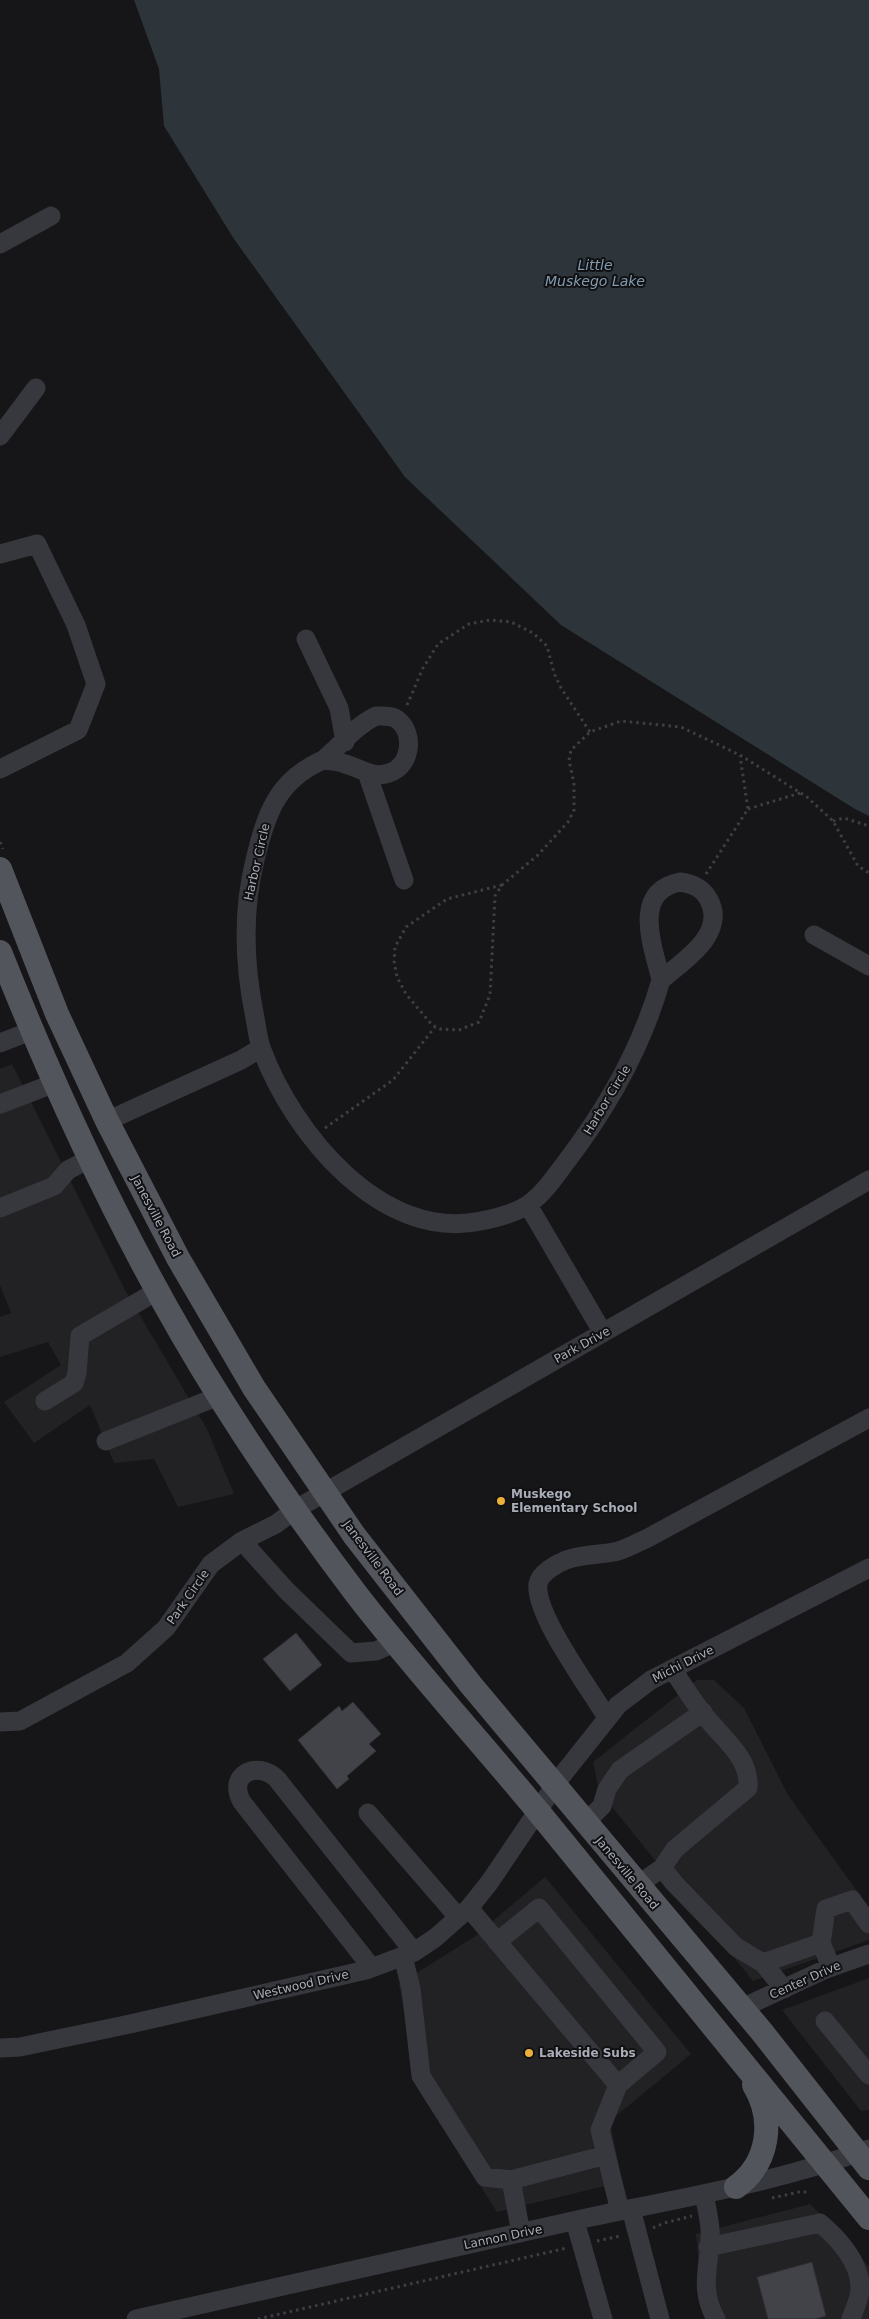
<svg xmlns="http://www.w3.org/2000/svg" width="869" height="2319" font-family="'DejaVu Sans',sans-serif">
  <rect width="100%" height="100%" fill="#161618"/>
  <path fill="#222225" d="M12,1064L125,1290L207,1429L234,1494L178,1507L154,1459L114,1463L90,1405L34,1443L4,1402L61,1365L48,1342L0,1357V1317L11,1313L0,1285V1069Z
    M697,1680H714L744,1708L788,1795L869,1908V1940L753,1981L599,1791L593,1762Z
    M545,1877L691,2054L610,2121L622,2182L497,2212L418,2088L399,1984L474,1937Z
    M869,1978V2110L861,2111L782,2010Z
    M810,2204L846,2239L869,2267V2319H708L703,2308L696,2234Z"/>
  <path fill="#2d353b" d="M134,0H869V816L855,809L561,625L405,477L234,239L164,126L159,69Z"/>
  <path fill="#424348" stroke="#303034" d="M296,1633L322,1665L290,1691L263,1659Z
    M353,1702L381,1734L369,1744L376,1751L347,1776L349,1779L337,1789L298,1740L339,1706L342,1711Z
    M812,2262L826,2316L815,2319H768L757,2277Z"/>
  <g fill="none" stroke-linecap="round" stroke-linejoin="round">
    <path stroke="#3d3f44" stroke-width="3" stroke-dasharray="2.5 4" stroke-linecap="butt" d="M407,705L423,668L438,644L469,624L490,620L511,622L533,633L547,646L554,673L561,688L590,732
      M748,809L800,793
      M833,821L844,818L869,826
      M0,842L3,849
      M706,874L748,809L740,756
      M502,885L447,899L406,927L395,947L394,961L397,977L406,994L432,1025L440,1029L459,1030L479,1022L490,995L495,896L502,885L538,855L568,822L574,810V784L569,760L571,750L590,732L621,721L681,727L740,755L807,797L833,821L858,866L869,873
      M325,1128L393,1080L435,1027
      M772,2198L799,2192H809
      M653,2228L664,2223L692,2216
      M597,2241L620,2236
      M258,2319L567,2248"/>
    <path stroke="#37383d" stroke-width="19" d="M0,244L51,216
      M0,436L36,388
      M0,554L37,544L76,625L96,684L78,730L0,769
      M306,639L339,708L345,742
      M376,716C383,716 392,715 398,720C415,734 411,766 389,773C373,779 360,768 345,764C338,761 330,761 323,760C341,745 355,726 376,716Z
      M323,760C277,780 266,814 255,860C242,912 244,965 255,1018C257,1028 258,1040 262,1050C293,1133 381,1242 481,1221C496,1218 516,1213 529,1204C544,1193 555,1177 566,1162C608,1107 642,1047 661,980
      M367,773L404,880
      M680,882C693,884 703,888 709,900C727,934 683,961 661,980C653,946 631,892 680,882Z
      M814,935L869,966
      M0,1043L31,1031
      M0,1104L55,1083
      M107,1121L241,1060L261,1048
      M528,1205L603,1333
      M0,1208L54,1186L68,1170L91,1158
      M45,1401L74,1383L77,1373L80,1336L157,1291
      M106,1441L219,1396
      M242,1541L286,1590L351,1653L376,1651L396,1642
      M607,1718C591,1690 534,1614 538,1584C540,1573 556,1564 566,1560C582,1554 598,1555 614,1552C625,1550 636,1543 646,1539L869,1418
      M0,1722L20,1721L127,1663L166,1628L211,1564L242,1541L276,1524L296,1509L869,1180
      M368,1813L458,1917
      M585,1823L602,1806L607,1789L620,1770L703,1712
      M662,1868L674,1883L736,1947L763,1963
      M638,1885L662,1868L675,1849L748,1788C750,1760 728,1743 711,1723C696,1707 685,1687 672,1669
      M469,1908L618,2085L600,2130L620,2211
      M497,1942L539,1908L657,2052L618,2085
      M821,1943L826,1909L852,1900L869,1924
      M403,1956L411,1989L421,2076L485,2177L511,2180L606,2155
      M372,1968L242,1802C226,1774 258,1760 277,1779L414,1952
      M784,1989L763,1963L821,1943L831,1967
      M742,2008L826,1969L869,1954
      M825,2021L869,2075
      M0,2048L20,2047L130,2024L366,1970L414,1952L435,1938L469,1908L489,1883L560,1778L618,1705L651,1680L869,1568
      M511,2180L521,2233
      M704,2194C706,2205 709,2217 710,2229C712,2262 697,2286 716,2319
      M631,2209L660,2319
      M575,2221L603,2319
      M708,2247L820,2223C838,2238 861,2263 860,2289C860,2298 854,2310 851,2319
      M136,2319C286,2285 436,2251 586,2218C681,2198 778,2182 869,2149"/>
    <path stroke="#53555c" stroke-width="24" d="M0,869L57,1014L107,1121L178,1258L254,1388L354,1535L471,1685L762,2032L869,2168
      M0,952C62,1108 134,1262 224,1404C265,1469 310,1533 357,1595C415,1670 480,1741 541,1815C651,1949 759,2084 869,2218
      M736,2187C769,2163 775,2120 754,2085"/>
  </g>
  <g fill="#ebaf3b" stroke="#111113" stroke-width="2">
    <circle cx="501" cy="1501" r="5"/>
    <circle cx="529" cy="2053" r="5"/>
  </g>
  <g text-anchor="middle" stroke-width="4" stroke-linejoin="round" paint-order="stroke">
    <g font-size="12" fill="#a8adb7" stroke="#111113">
      <text transform="translate(257 862) rotate(-77)" y="4">Harbor Circle</text>
      <text transform="translate(607 1100) rotate(-59)" y="4">Harbor Circle</text>
      <text transform="translate(156 1216) rotate(62)" y="4">Janesville Road</text>
      <text transform="translate(582 1345) rotate(-29)" y="4">Park Drive</text>
      <text transform="translate(373 1558) rotate(53)" y="4">Janesville Road</text>
      <text transform="translate(188 1597) rotate(-55)" y="4">Park Circle</text>
      <text transform="translate(683 1664) rotate(-27)" y="4">Michi Drive</text>
      <text transform="translate(627 1873) rotate(50)" y="4">Janesville Road</text>
      <text transform="translate(805 1980) rotate(-24)" y="4">Center Drive</text>
      <text transform="translate(301 1985) rotate(-13)" y="4">Westwood Drive</text>
      <text transform="translate(503 2237) rotate(-12)" y="4">Lannon Drive</text>
    </g>
    <g font-size="12" font-weight="bold" fill="#a8adb7" stroke="#111113" text-anchor="start">
      <text x="511" y="1498">Muskego<tspan x="511" dy="14">Elementary School</tspan></text>
      <text x="539" y="2057">Lakeside Subs</text>
    </g>
    <g font-size="14" font-style="italic" fill="#819bb1" stroke="#111113">
      <text x="595" y="270">Little<tspan x="595" dy="16">Muskego Lake</tspan></text>
    </g>
  </g>
</svg>
